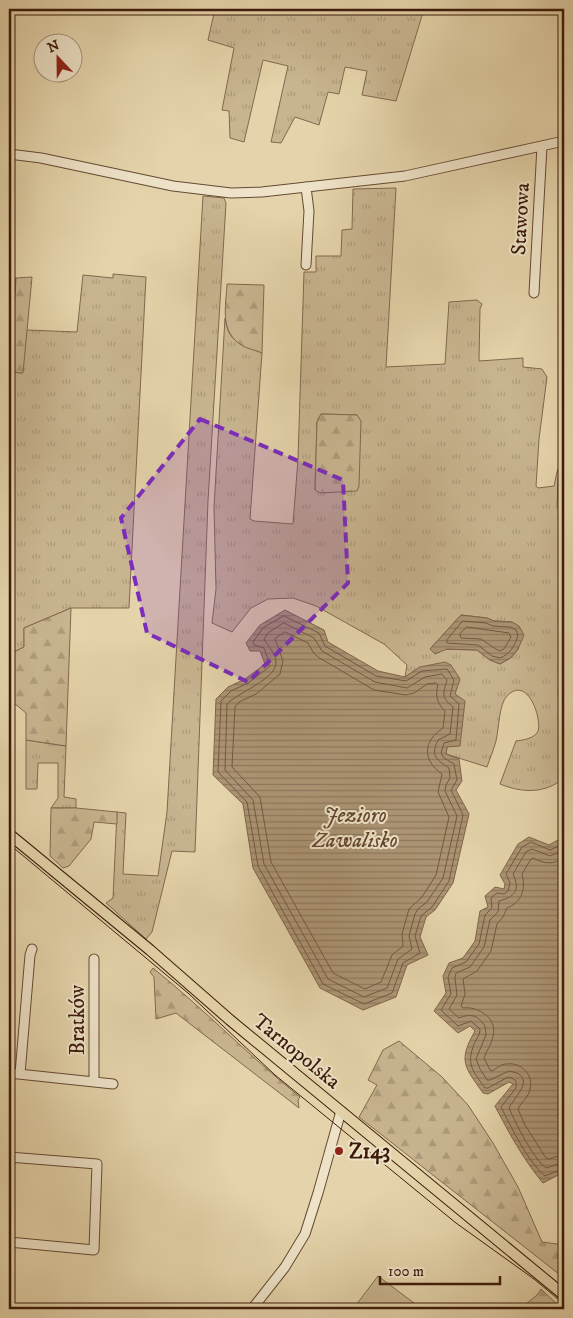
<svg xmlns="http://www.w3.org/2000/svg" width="573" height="1318" font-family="'IM FELL DW Pica',serif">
  <defs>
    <pattern id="grass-tufts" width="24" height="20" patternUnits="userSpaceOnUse" patternTransform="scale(1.25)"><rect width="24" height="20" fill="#c8b590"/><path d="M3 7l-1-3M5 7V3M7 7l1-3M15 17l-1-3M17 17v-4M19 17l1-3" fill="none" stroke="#ad9b7b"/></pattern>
    <pattern id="forest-firs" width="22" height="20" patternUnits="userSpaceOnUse" patternTransform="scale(1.25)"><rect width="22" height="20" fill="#c8b590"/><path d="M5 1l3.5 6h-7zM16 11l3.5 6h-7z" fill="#ad9b7b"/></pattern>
    <pattern id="water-rules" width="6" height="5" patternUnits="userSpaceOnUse" patternTransform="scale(1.25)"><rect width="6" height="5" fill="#ac9575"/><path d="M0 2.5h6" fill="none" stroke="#8d795e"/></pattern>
  </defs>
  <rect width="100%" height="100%" fill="#e5d4ab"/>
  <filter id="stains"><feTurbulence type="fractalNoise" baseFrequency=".004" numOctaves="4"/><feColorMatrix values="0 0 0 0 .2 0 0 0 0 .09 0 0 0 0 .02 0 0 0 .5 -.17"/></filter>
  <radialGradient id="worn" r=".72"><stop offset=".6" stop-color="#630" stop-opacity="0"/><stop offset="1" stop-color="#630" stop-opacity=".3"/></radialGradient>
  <path fill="url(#grass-tufts)" stroke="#82684e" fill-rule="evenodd" d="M215,9H424L396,101L362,95L367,71L345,67L339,94L328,92L319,125L295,117L281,143L271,142L288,66L263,60L244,142L230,138L229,111L222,110L234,48L208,40Z
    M396,188L386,367L445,364L449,302L477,300L482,304L480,309L479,361L523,358V367L542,369L547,377L539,439L536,486L538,488L554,486L557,472L564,452V458L558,478L557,508L564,510V778C545,794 522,793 500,784L516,741C523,740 532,739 537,733C544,725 529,673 507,696C499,704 499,728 496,741C494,749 490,758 487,767L446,754L455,694L420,667L405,677L407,665L384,644L316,606L293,598L268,599L251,608L232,632L212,623L216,589L214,507L225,318C229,344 240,343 262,353L250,519L254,521L293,524L298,459L304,272H316V256H341L342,230L352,229L353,189ZM321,414L357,415L315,490L317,422ZM461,615L487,618L494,621L512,622L519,648L511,658L500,664L490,660L477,650L430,649Z
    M203,196L224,198L226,203L208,501L195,852L172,851L152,932L146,939L106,903L113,898L117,812L126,813L123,874L158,876L167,812Z
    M113,274L146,277L129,608H71L24,628V647L12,653L14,703L9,699V279L16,278L10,372L22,373L26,330L77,332L83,275L113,278Z
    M26,740L66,746L64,797L76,799V808H51L58,798V763H38L37,789H26Z"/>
  <path fill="url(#forest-firs)" stroke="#82684e" d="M32,277L23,373L10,372L16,278Z
    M227,284L264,285L262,353C256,350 248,349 243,346C219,333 226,306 227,284Z
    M321,414L357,415L361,421L359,486L357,491L320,493L315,490L317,422Z
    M71,608L66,746L26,740V713L14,703L12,653L24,647V628Z
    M51,808H76L117,812V824L94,822L91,839L69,866L63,868L50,856Z
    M153,968C204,1009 249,1056 300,1097L298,1100L299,1108L176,1013L156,1019L154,977L150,972Z
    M399,1041L442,1077L468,1105L493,1143L518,1187L542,1242L564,1245V1278L359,1117L377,1085L368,1080L383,1050Z
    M541,1289L562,1309H520L537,1295Z"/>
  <path fill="#c8b590" stroke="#82684e" d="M378,1276L422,1309H353Z"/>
  <path fill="url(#water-rules)" stroke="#80644b" d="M285,610L324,630L328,642L378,671L405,677L420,667L445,662L451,665L460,679L455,694L465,701L460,746L447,747L446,754L459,759L462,781L456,790L469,814L453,883L435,910L426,917L420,937L428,955L407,965L396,997L363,1010L320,988L253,868L243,804L213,775L216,699L228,687L245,679L265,664L260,651H250L246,643L260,625Z
    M461,615L487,618L494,621L512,622L519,626L524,635C518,650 515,656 500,664L490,660L477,650L447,649L435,654L430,649Z
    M564,828V1172L543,1183C523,1159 509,1133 495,1106L513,1084L509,1082L488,1094L483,1093C464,1066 458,1061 475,1031L470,1026L458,1033L434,1011L446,993L443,976L449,963L463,958L475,941L480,911L488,907L485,896L495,887L504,889L505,884L500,875L518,844L529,837L549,845L558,840Z"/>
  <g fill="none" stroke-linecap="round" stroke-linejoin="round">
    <path stroke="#745840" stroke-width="1" d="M284,616L319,633L325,646L376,676L406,681L422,671L447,669L454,680L450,696L459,704L456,740L444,743L441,753L444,758L454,764L457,780L451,790L463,815L449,881L432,907L421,916L415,936L420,953L403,963L392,993L364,1004L323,984L258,866L247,802L218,772L221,701L231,691L248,683L269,667V662L264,648L254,645L253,642L263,628Z
      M463,621L486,623L493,626L510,627L516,630L518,635C515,646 510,654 500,658L492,656L478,645L447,643V640Z
      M284,623L314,638L322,651L375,682L407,688L425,677L442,674L447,680C443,694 441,697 453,707L450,734L438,740C430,756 437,760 449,768L450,778L446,785L445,791L457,816L443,878L427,902L418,909L415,914L409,936L412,949L398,959L387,988L364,997L328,979L264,864L253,800L225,770L227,704C237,693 276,679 276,663C276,654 268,646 264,639L268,633Z
      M467,627L509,633L511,637L504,649L499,651L481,639L461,638L460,634Z
      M285,632L308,643L313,652L318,657L374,690L406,695L414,693L427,684L436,683L438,685C435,696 437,703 445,711L443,728C423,741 422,760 442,774L438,792L449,817L436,875L422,897L409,909L402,934L403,946L392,955L381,982L365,989L333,973L271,862L260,797L232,767L235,707L239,702L256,694L280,674L283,661L275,639Z
      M564,839L561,845L550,850L531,842L522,847L506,874L510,883L508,891L504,894L497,893L491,898L492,908L485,915L479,944L466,962L452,968L448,977L451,994L441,1010L458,1026L471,1021L480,1029C480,1035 477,1038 474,1044C466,1065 473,1071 485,1088H488L508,1077L512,1078L516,1081V1088L501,1107C511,1127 528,1162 545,1176L564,1168
      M564,850L550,856L532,849L526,852L513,874C521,891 514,897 499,901L498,912L490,920L484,947L470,967L456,973L455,978L457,995L449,1009L459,1018C471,1013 477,1015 485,1026L486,1035L476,1059L480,1069L487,1080H490L509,1071C539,1076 514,1097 509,1108C516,1124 533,1158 546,1168L564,1162
      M564,858C552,865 545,864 533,858L531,859L522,874C526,889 522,902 507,908L503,917L497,924L491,951L477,971L463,979L465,994L461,1006L463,1008C478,1006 498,1018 493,1036C492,1044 486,1051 484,1058L490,1070L492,1071C497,1068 501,1064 507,1064C521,1062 534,1075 530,1089C529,1097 521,1102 518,1109L525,1125L546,1158L549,1159L564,1154"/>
    <g stroke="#674933" stroke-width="11">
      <path id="minor" d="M9,154L41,158L173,186L231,193L262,192L405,176L564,141
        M306,265L309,211L306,187
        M534,293L542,146
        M94,959V1081
        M9,1073L113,1084
        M20,1074L30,955L32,949
        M9,1157L97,1164L94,1250L9,1242
        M9,1260L10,1242
        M252,1309L285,1267L305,1234L318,1193L341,1111"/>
    </g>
    <g stroke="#3d1b0b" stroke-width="12">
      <path id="major" d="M9,834L150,950L230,1020L564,1295"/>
    </g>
    <use href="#minor" stroke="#eee3c8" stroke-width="9"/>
    <use href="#major" stroke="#e5d4ab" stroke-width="10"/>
    <path stroke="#3d1b0b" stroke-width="1" d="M9,844L188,993L275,1075L456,1223L534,1279L564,1304"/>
  </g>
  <path fill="#7b2cbf" fill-opacity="0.2" stroke="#7b2cbf" stroke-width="4" stroke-dasharray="10 6" stroke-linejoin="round" d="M200,419L343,480L348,583L248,682L147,633L121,518Z"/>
  <circle fill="#8f2418" stroke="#eee3c8" stroke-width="2" cx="339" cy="1151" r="5"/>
  <g text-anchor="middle" stroke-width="4" stroke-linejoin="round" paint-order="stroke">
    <g font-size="21" fill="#3d1b0b" stroke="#eee3c8">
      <text transform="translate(520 219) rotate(-87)" y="7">Stawowa</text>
      <text transform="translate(77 1020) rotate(-90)" y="7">Bratków</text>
      <text transform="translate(297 1051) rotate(39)" y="7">Tarnopolska</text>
    </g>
    <g font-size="21" font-weight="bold" fill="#3d1b0b" stroke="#eee3c8" text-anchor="start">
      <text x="349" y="1158">Z143</text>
    </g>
    <g font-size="22" font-style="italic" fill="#644630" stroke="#eee3c8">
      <text x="355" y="822">Jezioro<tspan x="355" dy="25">Zawalisko</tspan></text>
    </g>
  </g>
  <rect width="573" height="1318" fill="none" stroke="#e5d4ab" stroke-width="30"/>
  <rect x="10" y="10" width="553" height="1298" fill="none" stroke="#3d1b0b" stroke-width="2.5"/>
  <rect x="15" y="15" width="543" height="1288" fill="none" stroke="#3d1b0b"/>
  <g transform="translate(58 58) rotate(338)"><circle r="24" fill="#eee3c8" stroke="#a7937c"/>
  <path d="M0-4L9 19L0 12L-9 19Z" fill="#8f2418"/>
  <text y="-8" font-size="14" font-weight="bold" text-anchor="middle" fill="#3d1b0b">N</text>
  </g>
  <path d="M380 1276v8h120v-8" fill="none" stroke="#3d1b0b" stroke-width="2.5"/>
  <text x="388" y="1276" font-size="15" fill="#3d1b0b" stroke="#eee3c8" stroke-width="4" paint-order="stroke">100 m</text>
  <rect width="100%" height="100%" filter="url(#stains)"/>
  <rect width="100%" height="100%" fill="url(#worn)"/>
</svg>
